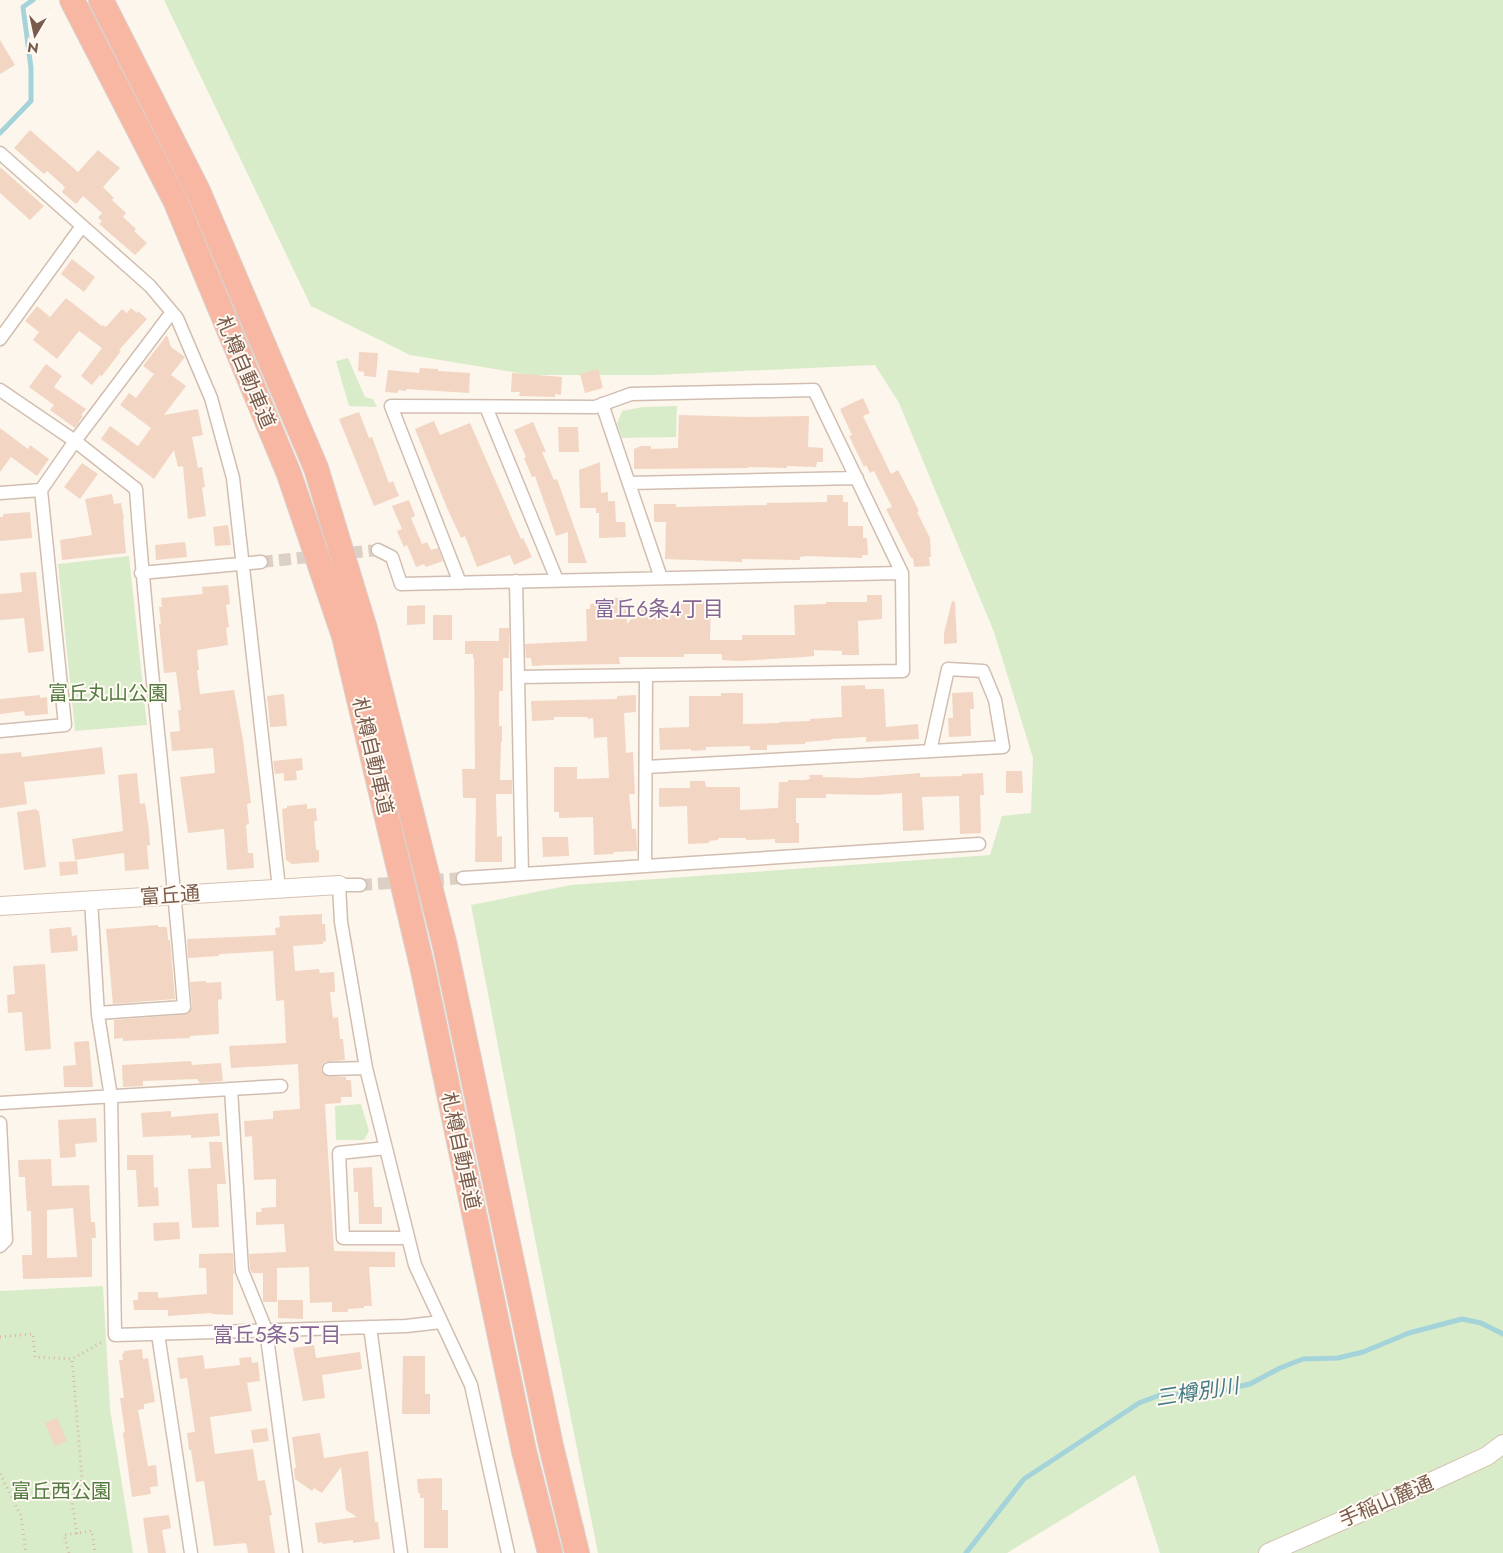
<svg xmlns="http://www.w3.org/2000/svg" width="1503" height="1553" font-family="Jost,'Noto Sans JP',sans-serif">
  <rect width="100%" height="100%" fill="#fdf6ec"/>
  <path fill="#d8ecc9" d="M164,0H1503V1553H1160L1135,1475L1007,1553H598L534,1234L471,905L571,885L990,855L1002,816L1031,813L1033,758L994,632L899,403L875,365L655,375H531L410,355L311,306Z
    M348,358L365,397L373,399L377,407L349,406L336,361Z
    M677,406L676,437L622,438L617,424L622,411L643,407Z
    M129,556L147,725L75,731L58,564Z
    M361,1104L369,1131L364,1140H336L335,1106Z
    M103,1286L110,1409L133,1553H0V1291Z"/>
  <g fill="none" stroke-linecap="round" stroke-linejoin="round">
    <path stroke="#a5d3da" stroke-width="5" d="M0,133L31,101V68L23,7L33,0
      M966,1553L1024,1479L1139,1403L1160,1395L1214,1392L1250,1384L1280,1368L1303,1359L1338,1358L1363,1352L1409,1333L1462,1319L1481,1323L1503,1334"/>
  </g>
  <path fill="#f3d5c3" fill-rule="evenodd" d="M0,40L15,65L0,74Z
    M30,130L78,172L98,150L120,168L103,187L114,198L112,200L126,213L123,217L136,229L134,231L147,243L135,255L99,224L102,221L98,218L102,213L83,196L76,204L62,192L65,187L47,171L44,174L14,148Z
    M0,167L44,206L30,220L0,193Z
    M72,259L95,277L84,292L61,274Z
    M66,298L102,326L103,325L106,327L122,309L127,313L131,308L137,313L138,311L147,319L119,350L121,351L102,376L100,375L92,385L81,376L102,348L79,331L57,359L33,340L39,332L25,321L37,306L50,317Z
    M167,335L171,347L185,357L171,375L186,386L164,415L198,409L203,435L192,437L198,468L202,467L205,487L202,488L206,516L188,519L183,466L178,467L174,450L154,479L101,439L110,426L138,446L151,428L120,405L129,393L136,398L154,374L143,366Z
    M359,352L378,353L376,377L364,376V372L358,371Z
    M46,364L62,376L54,387L86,409L81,415L83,416L75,428L50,410L54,405L29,387Z
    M420,368L438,369V371L470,373L469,393L406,389V391L398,390V393L385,392L388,370L419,373Z
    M598,369L603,388L585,393L580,374Z
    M512,373L562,377L561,395L555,394V397L519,396L520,392H511Z
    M863,398L870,413L863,416L891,474L898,470L912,497L919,511L917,512L930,538L931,557H929L930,566L914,567L913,558H911L886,509L892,507L874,471L870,473L866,465L864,467L849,436L852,435L840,409Z
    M359,412L369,438L372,437L389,483L393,481L399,496L374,506L339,419Z
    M679,415L747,417L809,416L808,447L823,448V462H817L816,467L787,466V468L748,467V468L634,469V449L641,446H651V449L678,448Z
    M434,421L440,435L470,423L521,539L523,538L532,557L514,565L510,555L477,567L465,536L461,538L447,508L415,429Z
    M533,422L546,452H542L554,480L557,479L587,563H568V532L556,536L535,476L532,477L524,458L526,457L514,430Z
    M558,427H578L579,452H559Z
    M0,428L28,449L30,445L49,459L37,476L11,457L0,472Z
    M600,462L601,493L608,492V501H615L616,522H625L626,537L599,538V513H596V508H580L579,470Z
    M82,463L98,474L80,499L64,487Z
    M112,494L114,504L121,503L124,519H123L126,553L62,560L60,540L92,535L85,499Z
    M827,495H843V502H848V526H863V538H867L868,555H862V558L806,556L800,557V560L742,559V562L665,559L666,522H654V504H676V507L767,505V503L827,502Z
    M409,500L415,516L411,518L422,544L427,542L431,550L438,548L443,561L426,567L424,564L416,567L407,545L404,547L397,531L402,529L392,506Z
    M30,512L32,538L0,541V517H3V514Z
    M228,525L231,545L215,546L213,527Z
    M185,542L187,557L156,560L155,545Z
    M36,572L44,651L28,653L24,618L0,620V594L22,592L20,573Z
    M228,585L230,604L226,605L229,627L226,628L228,645L197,650L199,670H197L200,694L234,690L243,740L251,803L247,804L249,824L246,825L248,853H253L254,868L227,870L224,829L188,833L180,777L215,773L213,748L172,751L170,732L180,731L178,710H181L176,672L164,673L159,624H161L159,607H162L161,598L203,594L202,587Z
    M867,595H882V619L858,621L859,655H842V651L814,650V656L805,657L738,661L722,660V654H684V657H619L620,664L549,665L532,666L531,658H526L525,644L587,641L586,609H590V604L613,603V598H626L627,624L644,604L649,608H659L664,604L671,611L677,605L702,601L711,602L710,640H742V635H795L794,605L826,604V602H867Z
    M952,601L955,602L957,643L944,644V633Z
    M425,605V624L407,625V606Z
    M433,615H452V640H433Z
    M499,628H509V658H503V691H499V726H502V742H501L500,780H512V794H496L497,837L502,836V862H475L476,798H463L462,769H475L474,658H473V654H465V641H499Z
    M865,685V689H884L886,727L918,724L919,739L866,742V737L831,739V740L805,742V744L767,745V750H750V746L706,747V750L691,751V749L660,750L659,728L689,727V696H721V693H743V724L779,723V722L810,721V719L842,717L841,686Z
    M973,692L974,709H970L971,736L949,737L948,718H953L952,693Z
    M284,694L287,726L270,727L267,696Z
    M40,695V698L47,697L48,714L25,716L24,711L0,714V699Z
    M636,695V712L624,713L626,753L633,752L635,794H629L632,829H636L637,851L613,852L614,854L594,855L593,817L559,818V812H554V767H577V779L609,778L607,737L594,738L593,718L588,719L587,717H554V720L532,721L531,701L617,699V696Z
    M102,747L105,774L24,782L27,804L0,808V754L21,752L22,757Z
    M302,758L303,770L296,771L297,780L284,781V773L275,774L273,761Z
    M1006,771H1022L1023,793H1006Z
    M137,773L140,804L145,803L149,830L150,845L147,846L149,869L125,871L124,853L75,860L72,839L123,831L118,775Z
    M920,773V777L962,776V774L983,773L984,795H980L981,833L960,834L959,796L922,797L924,830L903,831L902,793L875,795L826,794V798H796V823H799V843H775V839L746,840V838H718V840L709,841V843L688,844L687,806L659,807V788H690V781H705L706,787H740V810L778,808L779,782H788V780H805L810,779L809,775H823V777L859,778Z
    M307,804V809L316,808L317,821H314L316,850H319V862L292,864L286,860L282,809L287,808V806Z
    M37,809V811H39L46,867L24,870L17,812Z
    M542,837H568L569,856L543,857Z
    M77,861L78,874L60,876L59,862Z
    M322,914V924H325L326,941L323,942V944L293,946L295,971L319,969L320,973L334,972L335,992H330L333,1018L338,1017L340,1039H343L345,1060L325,1062L322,1065L321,1070L326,1076L346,1077V1080H351L352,1097H341V1103L325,1104L334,1251L395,1252V1267H369L372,1306H364V1308L348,1309V1312H332V1302L310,1303L309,1267L277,1268V1302H263V1273H252L250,1269L249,1254L286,1252L284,1224L256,1225V1212H262L261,1208L276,1207V1179L254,1180L252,1136L245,1137L244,1121L273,1119V1111L300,1109L298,1064L231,1068L229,1046L286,1043L284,1000L276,1001L273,951L219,954V956L188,958L187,939L276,935L275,928L280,927L279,916Z
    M158,925V927H167L168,940H170L175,999L113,1004L106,929Z
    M71,927L72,936L77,935L78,951L51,953L49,929Z
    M45,964L51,1049L25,1051L22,1012L8,1013L7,995L15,994L13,966Z
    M206,981V983L221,982L222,999L218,1000L219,1034L190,1036V1038L123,1041V1038L114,1039V1020L188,1014L192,1007L190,982Z
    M89,1041L93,1087H64L63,1066L76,1065L74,1042Z
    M191,1061L192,1065L221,1063L223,1081L200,1083L197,1079L143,1081V1086L123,1087L122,1065Z
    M171,1111V1117L218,1113L220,1136L191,1138V1135L143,1137L141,1113Z
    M96,1118L97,1142L75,1144L76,1157L60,1158L58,1120Z
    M209,1142H222L226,1184H217L219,1227L192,1228L188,1169L211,1168Z
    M127,1155H153L154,1188L158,1187L159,1206L138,1207L136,1170H127Z
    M51,1159L52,1186L89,1185L91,1222H95L96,1238H92V1277L23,1279L22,1255H32L31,1211H27L25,1177H19L18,1160ZM73,1208L77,1257L47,1258V1210Z
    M372,1167L374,1207H382V1224H359L358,1192H354L353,1168Z
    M179,1222L180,1239L154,1241L153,1223Z
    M231,1253L233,1254L234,1274H233V1315L212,1314V1313L168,1316V1310H134L133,1300H138V1292H158V1298L207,1294L206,1268H199V1254Z
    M278,1300H303V1319L278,1318Z
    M314,1345L316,1358L360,1352L362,1369L322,1375L325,1398L303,1401L293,1348Z
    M142,1349L143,1359L148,1358L155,1402L144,1404V1409L138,1410L148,1466L156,1465L158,1486L150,1487L151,1494L132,1497L123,1433L125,1432L120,1398H124L119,1360H123L122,1354L124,1353V1351Z
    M203,1355L205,1369L240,1365L239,1358L251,1357L252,1363L258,1362L260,1381L247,1383L252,1411L210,1417L215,1454L253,1449L258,1481L265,1480L266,1486L272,1515L269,1516L275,1553H248L246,1543L214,1546L204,1481L196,1482L191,1450H189L187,1433L195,1432L187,1378L180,1379L177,1358Z
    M403,1356H425V1394H430V1414H402Z
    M57,1418L67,1441L55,1446L45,1423Z
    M267,1428L269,1441L253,1443L251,1430Z
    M320,1433L324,1458L368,1451L375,1522H378L380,1539L353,1543V1540L323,1544L322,1542L318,1543L315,1523L357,1517L346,1510L341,1467L322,1493L314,1488L312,1491L295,1479L294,1468H296L292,1437Z
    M442,1478V1510H448V1548H424V1498H420V1493H418L417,1479Z
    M169,1515L171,1528L162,1530L166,1553H148L143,1518Z"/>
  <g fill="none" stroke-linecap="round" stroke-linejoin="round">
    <path stroke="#dcd0c4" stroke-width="12" stroke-dasharray="12 6" stroke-linecap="butt" d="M261,562L378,550
      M360,885L463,878"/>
    <g stroke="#d1beb0" stroke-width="15">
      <path id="street" d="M0,153L150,286L177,318L211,398L233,478L279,888
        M0,339L82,226
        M0,390L75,441L136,489C148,662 171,834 184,1007L98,1013
        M602,404L661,578
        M486,407L557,580
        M629,483L857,478
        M0,493L41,490
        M378,550L392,557L401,584L902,573
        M141,573L261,562
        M516,581L522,874
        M460,583L391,406L595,407L631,394L814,390L902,573L903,671L518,677
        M0,731L65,725L41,490L75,441L172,312
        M646,767L1003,747L995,700L983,671L948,669L930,751
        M645,866L646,675
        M463,878L979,844
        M360,885H339L341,922L366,1068L415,1265L471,1385L508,1553
        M91,900L98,1015L111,1097L115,1335L406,1326L441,1322
        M329,1069L366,1068
        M231,1089L242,1271L266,1330L296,1553
        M0,1103L281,1086
        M0,1123L6,1240L0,1246
        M386,1148L339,1153L343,1238H408
        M370,1327L401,1553
        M158,1334L191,1553"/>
    </g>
    <g stroke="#d6c0b0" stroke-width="20">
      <path id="secondary" d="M0,906L339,885
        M1268,1553L1435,1480L1487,1456L1503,1444"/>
    </g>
    <g stroke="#dad1cd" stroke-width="26">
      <path id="highway" d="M72,0L175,200L289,474L344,636L423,970L524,1451L550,1553
        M101,0L198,191L316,468L365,629L445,946L551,1446L577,1553"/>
    </g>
    <path stroke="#d9b8a5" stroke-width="3" stroke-dasharray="1 4" stroke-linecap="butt" d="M0,1337L33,1334L35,1357L72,1359
      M0,1474L21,1516L26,1553
      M77,1534L72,1502L82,1479L72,1359L104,1341
      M69,1553L64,1535L92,1531L95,1553"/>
    <use href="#street" stroke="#fff" stroke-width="12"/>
    <use href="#secondary" stroke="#fff" stroke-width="18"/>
    <use href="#highway" stroke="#f7b7a3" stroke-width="24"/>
  </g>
  <g text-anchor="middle" stroke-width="4" stroke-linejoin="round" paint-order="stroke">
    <g font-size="20" fill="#7a5c4d" stroke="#fffaf3">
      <text transform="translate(246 372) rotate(67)" y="7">札樽自動車道</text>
      <text transform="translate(373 756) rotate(77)" y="7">札樽自動車道</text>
      <text transform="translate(170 895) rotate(-4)" y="7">富丘通</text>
      <text transform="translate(461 1151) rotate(78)" y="7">札樽自動車道</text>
      <text transform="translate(1386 1501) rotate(-23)" y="7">手稲山麓通</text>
    </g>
    <g font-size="20" fill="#537a41" stroke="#fffaf3">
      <text x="108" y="700">富丘丸山公園</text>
      <text x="61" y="1498">富丘西公園</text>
    </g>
    <g font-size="21" fill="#846695" stroke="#fffaf3">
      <text x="659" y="616">富丘6条4丁目</text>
      <text x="277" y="1342">富丘5条5丁目</text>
    </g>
    <g font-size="21" font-style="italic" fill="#437c86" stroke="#fffaf3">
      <text transform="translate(1197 1392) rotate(-9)" y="7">三樽別川</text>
    </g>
  </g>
  <g transform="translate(35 35) rotate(189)" stroke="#fffaf3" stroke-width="4" paint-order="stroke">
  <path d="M0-4L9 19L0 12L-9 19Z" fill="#7a5c4d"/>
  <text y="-8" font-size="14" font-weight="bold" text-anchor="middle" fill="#7a5c4d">N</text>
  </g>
</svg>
